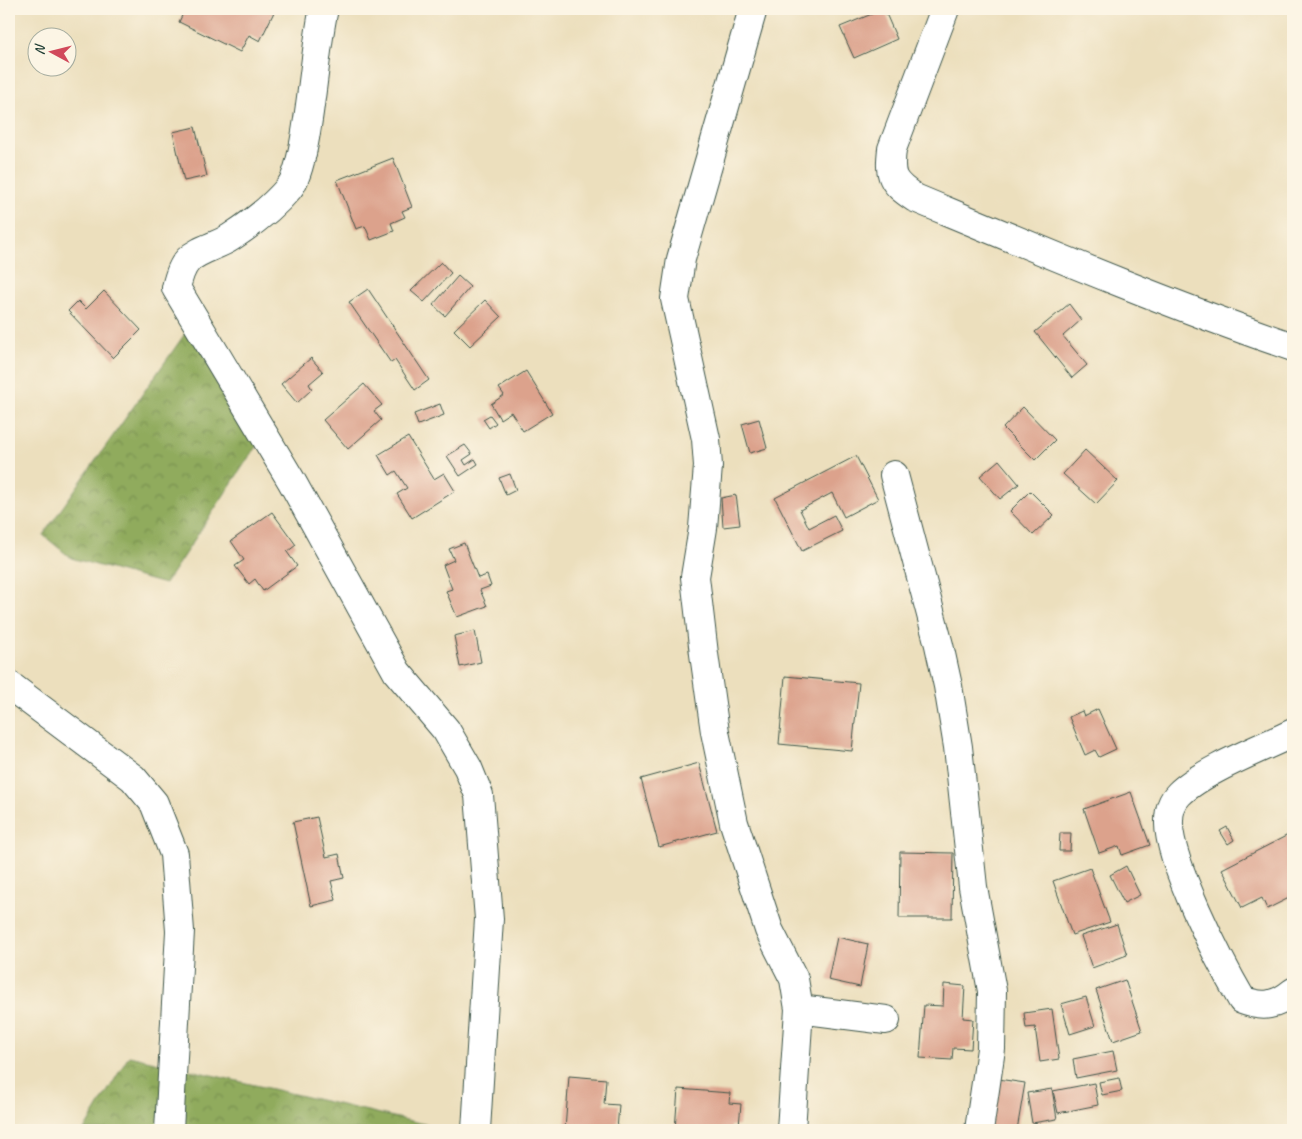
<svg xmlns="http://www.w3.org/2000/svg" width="1302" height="1139" font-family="Caveat,sans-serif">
  <defs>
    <pattern id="forest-crowns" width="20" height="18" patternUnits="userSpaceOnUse" patternTransform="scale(1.25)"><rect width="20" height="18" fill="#90ab5d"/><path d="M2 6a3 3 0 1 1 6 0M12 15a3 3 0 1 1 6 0" fill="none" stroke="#758c4e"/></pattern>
  </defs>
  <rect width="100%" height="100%" fill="#fcf5e5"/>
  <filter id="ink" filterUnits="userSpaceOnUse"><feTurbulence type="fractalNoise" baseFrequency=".02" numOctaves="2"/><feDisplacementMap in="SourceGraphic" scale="10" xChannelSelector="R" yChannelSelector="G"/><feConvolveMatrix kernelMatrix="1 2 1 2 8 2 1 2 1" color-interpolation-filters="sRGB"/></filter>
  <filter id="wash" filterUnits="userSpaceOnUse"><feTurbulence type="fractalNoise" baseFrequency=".0096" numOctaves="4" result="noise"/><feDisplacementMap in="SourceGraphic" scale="20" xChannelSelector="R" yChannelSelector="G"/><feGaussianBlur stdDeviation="1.12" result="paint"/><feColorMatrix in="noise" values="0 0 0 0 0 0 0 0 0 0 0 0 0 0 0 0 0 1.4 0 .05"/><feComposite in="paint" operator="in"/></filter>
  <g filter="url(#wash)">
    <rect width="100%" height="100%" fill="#ecdfbd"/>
    <path fill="url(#forest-crowns)" stroke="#587448" d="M189,328L257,445L165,584L71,558L43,535Z
      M129,1056L450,1130H84Z"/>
    <g id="blocks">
      <path fill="#dca28c" d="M185,9H272L275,10L260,41L249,35L240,52L179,22Z
        M884,9L897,39L854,58L840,27Z
        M195,127L207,176L184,181L173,132Z
        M393,158L412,207L402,211L405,217L391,223L394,231L371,240L365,226L356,229L337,180Z
        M441,262L451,273L424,302L411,291Z
        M458,276L470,287L445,316L433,305Z
        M368,289L429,380L415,390L395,360L391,363L349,302Z
        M104,291L141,330L113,358L68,311L78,301L86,309Z
        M485,300L501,317L470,346L454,330Z
        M1069,304L1081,320L1063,336L1087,365L1072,378L1035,332Z
        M311,358L323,372L309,384L312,389L297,403L281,384Z
        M526,371L552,413L523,431L511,412L500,419L491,404L504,395L499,388Z
        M364,384L382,405L374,411L381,420L348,449L323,420Z
        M440,404L444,415L418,425L414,414Z
        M1023,407L1055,440L1035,460L1003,428Z
        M490,415L496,423L489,428L483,419Z
        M759,419L767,448L750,453L742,424Z
        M408,437L434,479L444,473L455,491L412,518L397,494L407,488L396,471L390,475L378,455Z
        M465,445L472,454L463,460L466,465L475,459L478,464L460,476L447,456Z
        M1085,450L1118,481L1096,504L1063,474Z
        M856,456L878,499L844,517L832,493L800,510L809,528L834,515L842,531L802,551L775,498Z
        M999,460L1019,484L1000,499L980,476Z
        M510,474L516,490L506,495L499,478Z
        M1030,491L1054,515L1033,535L1010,511Z
        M736,495L740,525L723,527L721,498Z
        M272,512L296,545L287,552L297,566L263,591L255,579L249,584L235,566L244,560L231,541Z
        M464,543L478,578L487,575L491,586L480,590L487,606L457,617L446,591L452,589L443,565L454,560L449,549Z
        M475,631L481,662L460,667L454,636Z
        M785,676L859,683L852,751L779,744Z
        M1098,709L1116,749L1099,757L1095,750L1085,755L1069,717L1082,711L1084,716Z
        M699,763L717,831L659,847L641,779Z
        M1131,792L1150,845L1122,855L1119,846L1099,853L1084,809Z
        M317,817L326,857L339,854L344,878L331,881L336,900L311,906L293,822Z
        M1227,827L1234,840L1228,844L1220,831Z
        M1060,833H1071L1070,851H1059Z
        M1290,834L1293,839V889L1290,891L1293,896L1267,909L1262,898L1242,908L1222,869Z
        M900,852L953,853L952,918H899Z
        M1126,866L1140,895L1124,903L1110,875Z
        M1090,868L1110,922L1072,935L1053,881Z
        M1117,924L1127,955L1092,968L1081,936Z
        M837,937L868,944L860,987L828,980Z
        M1125,980L1142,1031L1113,1041L1096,990Z
        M944,984L965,986L963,1018L973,1019L971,1049L953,1048L952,1060L920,1058L924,1005L943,1006Z
        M1086,997L1095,1026L1070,1034L1061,1004Z
        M1052,1009L1059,1059L1040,1062L1035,1027L1026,1028L1024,1013Z
        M1113,1051L1117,1070L1076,1078L1073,1059Z
        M569,1076L606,1079L604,1104L619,1105L617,1130H565Z
        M1119,1078L1122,1091L1102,1095L1099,1082Z
        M998,1079L1025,1083L1017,1130H990Z
        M1094,1083L1098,1105L1058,1113L1053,1091Z
        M678,1089L730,1093L729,1103L741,1104L739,1126H731V1130H675Z
        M1052,1089L1057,1119L1032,1123L1027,1093Z"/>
    </g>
  </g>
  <g filter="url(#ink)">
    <use href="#blocks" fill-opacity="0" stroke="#3e5549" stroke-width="1"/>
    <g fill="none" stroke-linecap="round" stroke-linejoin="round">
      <g stroke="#3e5549" stroke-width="30">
        <path id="street" d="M324,9C314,46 309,165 289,188C274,206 251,224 231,237C218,246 199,249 188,260C181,267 178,279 176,288L291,480L397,672L446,730L468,768L479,795L489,919L476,1130
          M753,9L681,259L675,299L706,439L708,466L703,528L695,577L704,654L715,732L734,823L769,930L794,979L799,1009L791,1130
          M945,9L892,149C889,176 891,182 915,198C1040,250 1165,303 1293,347
          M894,475L939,645L948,686L958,747L973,887L992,991L991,1049L979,1130
          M9,685L133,778L154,803L174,854L180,931L169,1130
          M1293,733C1262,748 1202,771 1179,794C1172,801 1169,811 1169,821C1167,860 1221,964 1242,1000C1263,1008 1276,1006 1293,992
          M799,1009L886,1020"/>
      </g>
      <use href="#street" stroke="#fff" stroke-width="28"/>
    </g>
  </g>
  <rect width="1302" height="1139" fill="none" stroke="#fcf5e5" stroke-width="30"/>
  <g transform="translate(52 52) rotate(277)"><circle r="24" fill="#fcf5e5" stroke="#a4ab9e"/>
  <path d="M0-4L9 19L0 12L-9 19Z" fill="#d1495b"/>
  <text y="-8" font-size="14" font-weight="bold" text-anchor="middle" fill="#1f3d34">N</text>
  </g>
</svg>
